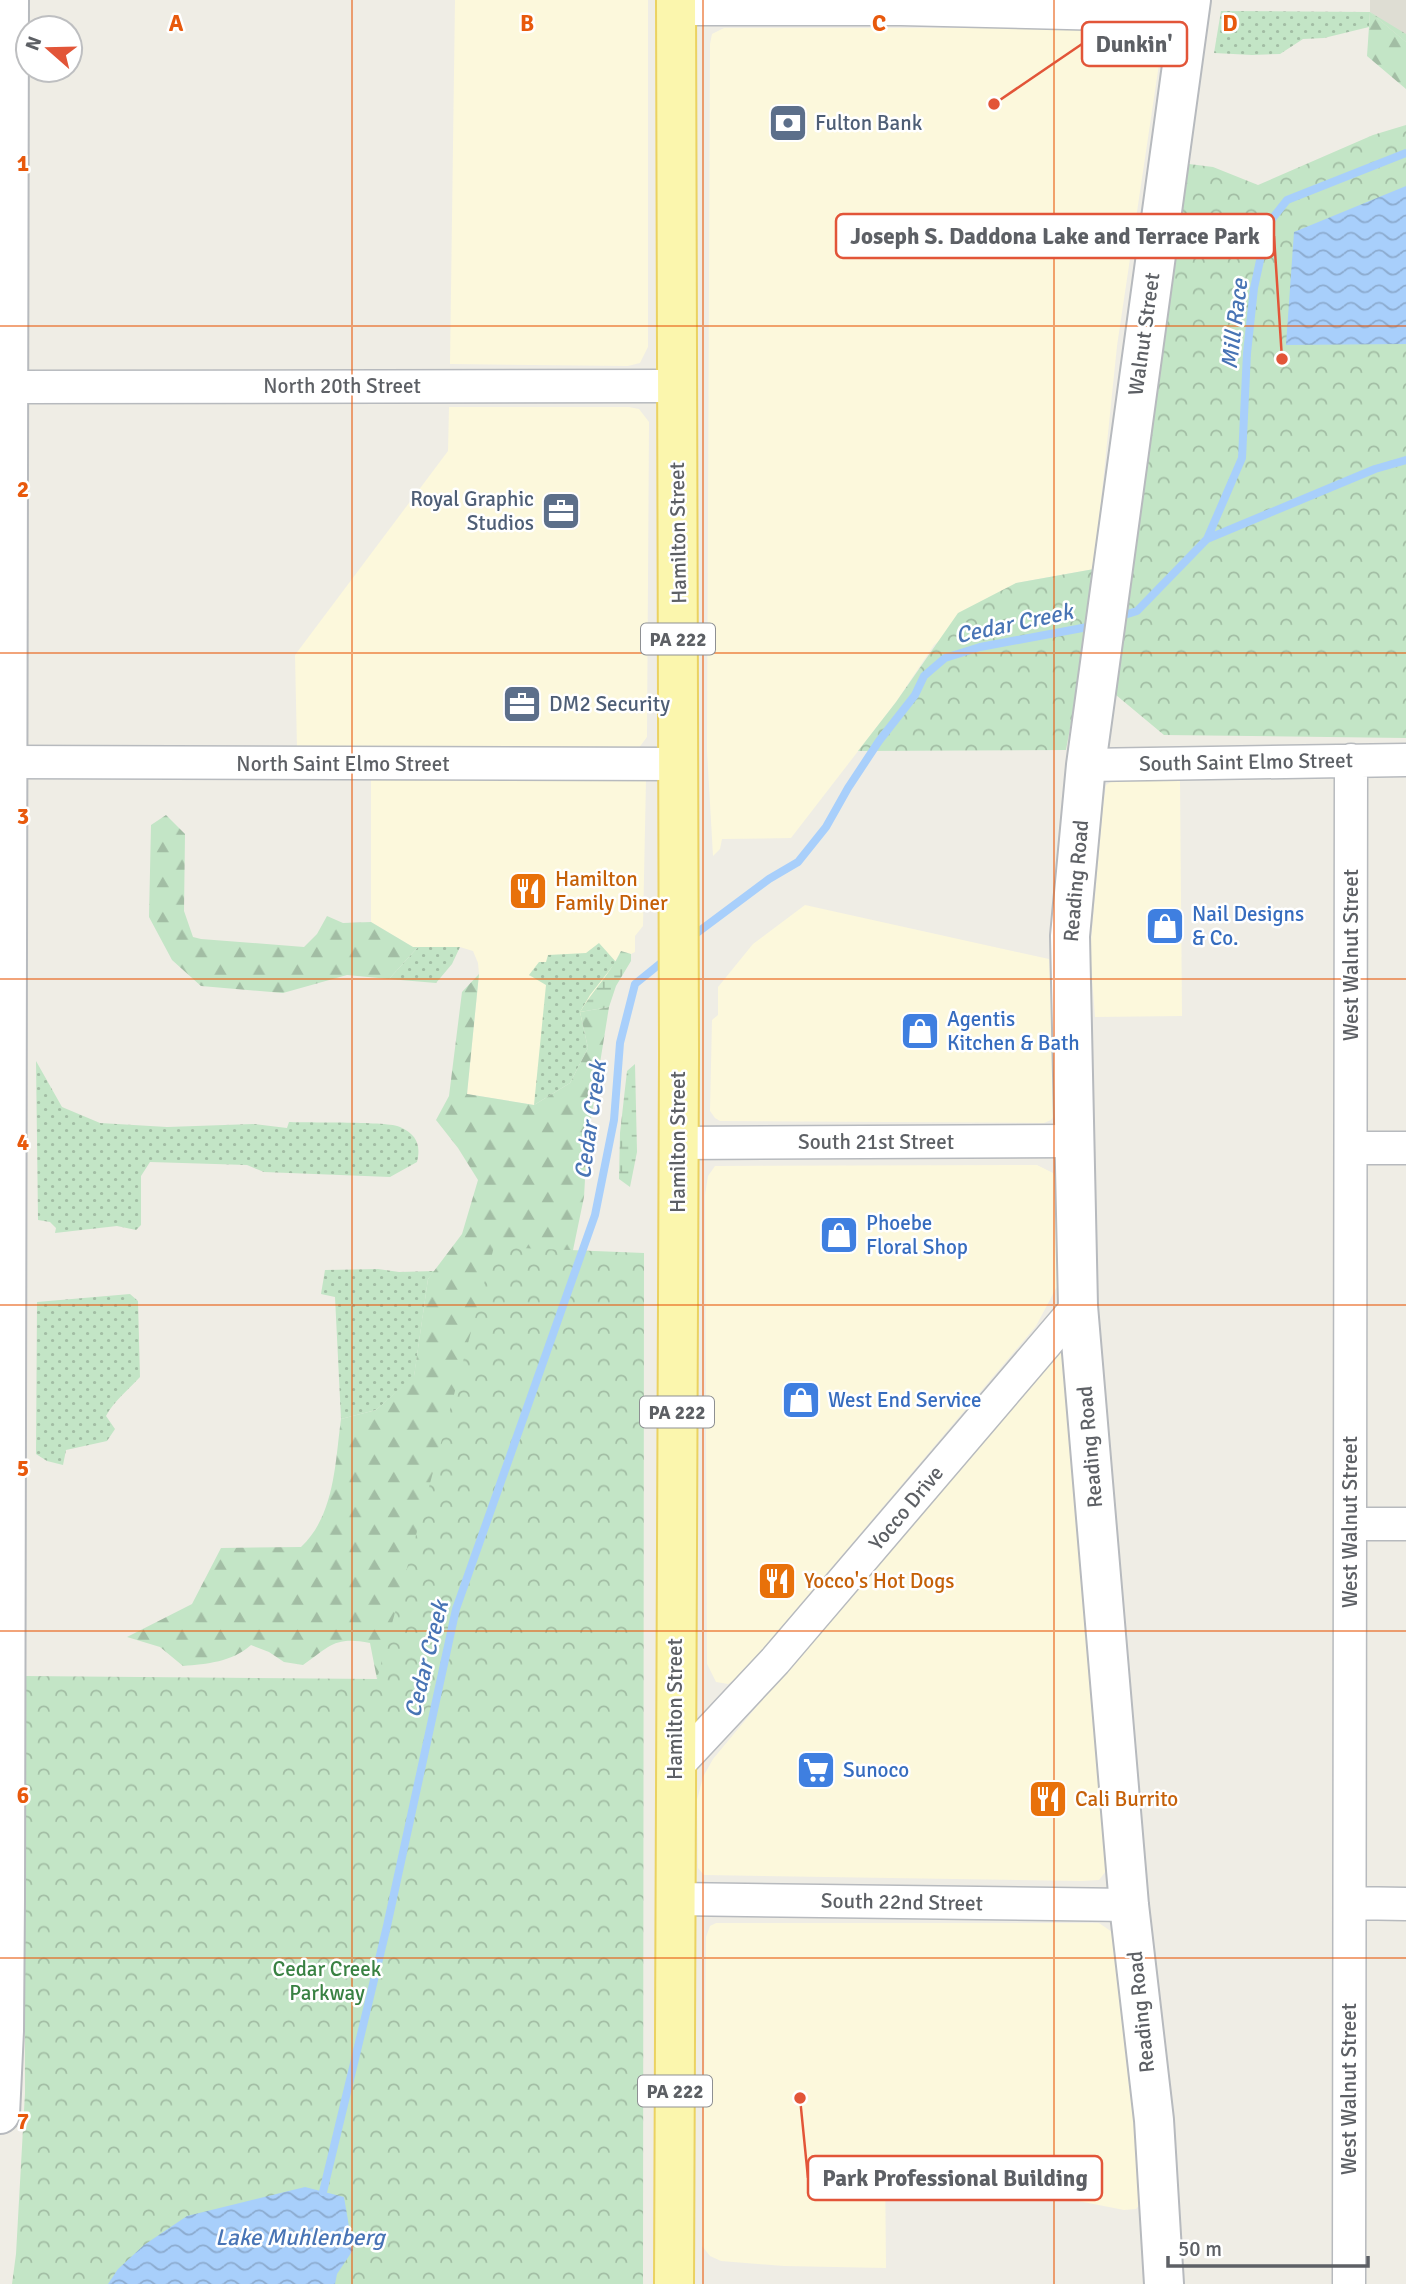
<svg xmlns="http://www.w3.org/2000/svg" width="1406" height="2284" font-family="Signika,sans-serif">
  <defs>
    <pattern id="grass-dots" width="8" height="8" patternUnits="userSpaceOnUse" patternTransform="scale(1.75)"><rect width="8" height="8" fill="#c3e5c6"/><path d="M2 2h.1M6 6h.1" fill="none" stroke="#a2bda4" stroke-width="1.8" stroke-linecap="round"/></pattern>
    <pattern id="forest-firs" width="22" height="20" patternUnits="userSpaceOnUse" patternTransform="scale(1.75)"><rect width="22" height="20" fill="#c3e5c6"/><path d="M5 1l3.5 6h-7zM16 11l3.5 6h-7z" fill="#a2bda4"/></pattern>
    <pattern id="wetland-marsh" width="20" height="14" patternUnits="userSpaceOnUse" patternTransform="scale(1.75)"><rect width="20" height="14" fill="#c3e5c6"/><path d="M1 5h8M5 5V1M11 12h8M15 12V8" fill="none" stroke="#a2bda4"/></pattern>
    <pattern id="park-crowns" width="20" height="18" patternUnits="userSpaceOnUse" patternTransform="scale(1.75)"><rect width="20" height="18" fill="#c3e5c6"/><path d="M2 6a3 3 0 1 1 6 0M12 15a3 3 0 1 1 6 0" fill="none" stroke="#a2bda4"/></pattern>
    <pattern id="water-waves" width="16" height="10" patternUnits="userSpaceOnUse" patternTransform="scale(1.75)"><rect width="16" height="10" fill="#a8cffb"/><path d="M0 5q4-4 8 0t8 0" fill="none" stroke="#8cabcf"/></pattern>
  </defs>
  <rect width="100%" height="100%" fill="#efede5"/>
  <path fill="#fcf8dc" d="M455,0H648V347L640,363L628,366L450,364Z
    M724,28H1149L1156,31L1162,44L1117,346L1094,569L1016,583L934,645L896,702L791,838L722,839L720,849L713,856L707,751L710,44L712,34Z
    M449,407H629L639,409L649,422L647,737L638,749H297L295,655L448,451Z
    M371,777L646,780L643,926L635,936V952L631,954L621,951L534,1105L467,1094L479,974L478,963L473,951L460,947H413L371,922Z
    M1114,780H1180L1182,1016L1095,1017L1090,952L1103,806L1106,785Z
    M805,905L1049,959L1056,1113L1051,1120L1044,1123L720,1121L715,1118L710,1111L712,1020L718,1015V987L753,944Z
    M1037,1165L1053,1173L1059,1187L1061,1279L1036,1326L739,1677L728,1684L716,1682L707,1664L705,1195L708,1176L715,1166Z
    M1059,1349L1070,1354L1072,1370L1088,1657L1109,1863L1106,1871L1099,1880L1082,1881L704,1875L698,1868L697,1800L703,1777L713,1759L1045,1361Z
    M716,1923H1099L1112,1932L1122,1950L1147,2196L1136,2209L1124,2210L885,2163L886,2268L784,2266L721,2261L710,2256L702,2246L706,1937L710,1926Z"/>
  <path fill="#deddd3" d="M1370,0H1406V42L1370,12Z"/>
  <path fill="url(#grass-dots)" d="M1221,11L1370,12L1406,34V42L1370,12L1369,27L1324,38L1303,39L1280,54L1252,55L1214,53Z
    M599,943L616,962L590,995L580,1012L588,1048L570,1083L534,1105L546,985L529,975L539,962H546L548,955L586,953Z
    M418,947H460L452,964L436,983L389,979Z
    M36,1061L62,1107L100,1123L167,1127L253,1124L287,1128L289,1122C307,1123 389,1121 400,1127C417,1135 421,1145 417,1162L390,1177L264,1172L247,1165L150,1162L141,1176V1225L136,1230L117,1226L55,1233L56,1228L50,1222L38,1220Z
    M378,1269L399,1272L435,1271L428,1279L414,1377L376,1410L341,1419L335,1297L321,1294L325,1270Z
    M130,1294L138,1301L140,1377C129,1389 113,1402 106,1416L115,1429L107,1441L66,1450L63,1465L47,1461L36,1454L37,1302Z"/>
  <path fill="url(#forest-firs)" d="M1370,12L1406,42V89L1367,56Z
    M166,815L185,834L184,911L193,937L201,939L304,947L317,934L327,916L343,923L371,922L413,947H418L389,979L347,975L283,993L201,986L172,960L149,917L151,825Z
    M479,974L467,1094L534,1105L570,1083L588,1048L580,1012L609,1007L587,1144L584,1197L572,1255L377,1679L370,1643C335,1636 330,1646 303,1665L284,1662L269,1652L251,1645C232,1662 207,1664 183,1666L160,1647L127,1637L192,1604L221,1548L301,1547C335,1515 335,1463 341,1419L376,1410L414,1376L428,1279L462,1234L478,1180L458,1148L436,1120L449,1096L462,992Z"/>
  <path fill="url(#wetland-marsh)" d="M621,951L631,954V961L616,986L609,1007L580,1012C592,991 611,973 621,951Z
    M635,1064L637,1152L630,1187L619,1179L620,1133L627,1071Z"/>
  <path fill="url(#park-crowns)" d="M1406,125V738L1164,735L1110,690L1189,164L1213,167L1258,185L1373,135Z
    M1094,569L1084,652L1066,750L858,751L896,702L958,613L1016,583Z
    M494,1247L644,1253L643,2284H12L16,2254L25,2093L24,1676L377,1679Z"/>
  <path fill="url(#water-waves)" d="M1406,186V344L1286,345L1294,232Z
    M305,2187L344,2197L353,2250L337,2274L335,2284H108L118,2269L144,2245L187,2216Z"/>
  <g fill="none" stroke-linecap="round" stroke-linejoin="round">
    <path stroke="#a8cffb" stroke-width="8" d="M1207,539L1242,458L1247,353L1254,288L1268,224L1287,200L1406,153
      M1118,617L1137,611L1207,539L1375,469L1406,460
      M690,938L769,879L798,862L826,827L848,788L879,741L915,695L924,676L945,658L980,647L1093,626
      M323,2192L387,1926L456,1609L595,1215L614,1120L620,1043L635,984L667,958"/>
    <g stroke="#b7babe" stroke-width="35">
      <path id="minor" d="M676,9H901L1189,16
        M9,387L676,386
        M8,762L678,764
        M1086,765L1406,760
        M678,1143L1073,1141
        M1351,1148H1406
        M1350,1524H1406
        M674,1769L775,1661L1078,1306
        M675,1899L1129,1905
        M1350,1903L1406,1904
        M1349,2284L1351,760"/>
    </g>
    <g stroke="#b7babe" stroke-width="42">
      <path id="tertiary" d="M0,2114L4,2031L5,1900L9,0
        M1164,2284L1154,2120L1129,1905L1078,1306L1070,936L1086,765L1191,0"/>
    </g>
    <g stroke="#ebd261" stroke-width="42">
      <path id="primary" d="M674,2284L679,1055L676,0"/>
    </g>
    <use href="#minor" stroke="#fff" stroke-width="32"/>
    <use href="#tertiary" stroke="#fff" stroke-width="38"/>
    <use href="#primary" stroke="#fbf6ad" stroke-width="38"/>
  </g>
  <path fill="none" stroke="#e8590c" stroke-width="2" stroke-opacity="0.55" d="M352,0V2284M703,0V2284M1054,0V2284M0,326H1406M0,653H1406M0,979H1406M0,1305H1406M0,1631H1406M0,1958H1406"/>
  <defs>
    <g id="bank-square" transform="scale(2.0125)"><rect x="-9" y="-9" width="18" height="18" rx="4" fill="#5c6f8a" stroke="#fff"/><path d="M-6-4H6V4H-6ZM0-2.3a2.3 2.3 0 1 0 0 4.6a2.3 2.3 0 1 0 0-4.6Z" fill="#fff"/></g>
    <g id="office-square" transform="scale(2.0125)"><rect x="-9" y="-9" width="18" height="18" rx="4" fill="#5c6f8a" stroke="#fff"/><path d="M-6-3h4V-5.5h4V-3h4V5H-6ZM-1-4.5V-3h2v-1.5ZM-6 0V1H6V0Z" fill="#fff"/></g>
    <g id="restaurant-square" transform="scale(2.0125)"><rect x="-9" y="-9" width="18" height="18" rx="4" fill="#e8710a" stroke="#fff"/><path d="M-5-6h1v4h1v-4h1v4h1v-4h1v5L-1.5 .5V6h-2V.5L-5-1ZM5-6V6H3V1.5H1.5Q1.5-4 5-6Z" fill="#fff"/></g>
    <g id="shop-square" transform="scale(2.0125)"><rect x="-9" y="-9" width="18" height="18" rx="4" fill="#3f7fe0" stroke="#fff"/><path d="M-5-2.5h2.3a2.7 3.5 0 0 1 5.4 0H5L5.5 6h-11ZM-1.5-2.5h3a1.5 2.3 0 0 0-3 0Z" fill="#fff"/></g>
    <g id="supermarket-square" transform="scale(2.0125)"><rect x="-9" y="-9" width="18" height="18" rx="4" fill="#3f7fe0" stroke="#fff"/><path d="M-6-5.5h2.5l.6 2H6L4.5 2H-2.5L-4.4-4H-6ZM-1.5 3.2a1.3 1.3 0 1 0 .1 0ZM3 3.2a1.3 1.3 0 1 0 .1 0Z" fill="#fff"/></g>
  </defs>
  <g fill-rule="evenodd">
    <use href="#bank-square" x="788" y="123"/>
    <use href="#office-square" x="561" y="511"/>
    <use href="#office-square" x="522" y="704"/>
    <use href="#restaurant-square" x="528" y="891"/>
    <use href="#shop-square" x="1165" y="926"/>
    <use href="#shop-square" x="920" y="1031"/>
    <use href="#shop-square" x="839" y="1235"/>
    <use href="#shop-square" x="801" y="1400"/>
    <use href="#restaurant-square" x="777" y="1581"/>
    <use href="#supermarket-square" x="816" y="1770"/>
    <use href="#restaurant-square" x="1048" y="1799"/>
  </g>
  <g text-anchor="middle" stroke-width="5" stroke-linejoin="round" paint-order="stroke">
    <g fill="#fff" stroke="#8e9093" stroke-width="2">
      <rect x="641" y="623.5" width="74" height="31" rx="5"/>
      <rect x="640" y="1396.5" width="74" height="31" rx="5"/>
      <rect x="638" y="2075.5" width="74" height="31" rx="5"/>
    </g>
    <g font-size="19" font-weight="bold" fill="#5d6065">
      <text x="678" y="646">PA 222</text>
      <text x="677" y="1419">PA 222</text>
      <text x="675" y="2098">PA 222</text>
    </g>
    <g font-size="21" fill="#4e5e75" stroke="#fff" text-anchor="start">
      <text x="815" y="130">Fulton Bank</text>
      <text x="534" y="506" text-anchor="end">Royal Graphic<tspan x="534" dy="24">Studios</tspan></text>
      <text x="549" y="711">DM2 Security</text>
    </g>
    <g font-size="21" fill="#5d6065" stroke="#fff">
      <text transform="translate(1144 334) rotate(-82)" y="7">Walnut Street</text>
      <text x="342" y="393">North 20th Street</text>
      <text transform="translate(678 533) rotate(-91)" y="7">Hamilton Street</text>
      <text transform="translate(1246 762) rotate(-1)" y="7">South Saint Elmo Street</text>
      <text x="343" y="771">North Saint Elmo Street</text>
      <text transform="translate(1076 881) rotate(-85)" y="7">Reading Road</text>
      <text transform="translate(1351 955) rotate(-90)" y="7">West Walnut Street</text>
      <text transform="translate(678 1142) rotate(-90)" y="7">Hamilton Street</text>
      <text x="876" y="1149">South 21st Street</text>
      <text transform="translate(1090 1447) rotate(-95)" y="7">Reading Road</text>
      <text transform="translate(906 1508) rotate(-50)" y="7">Yocco Drive</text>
      <text transform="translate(1350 1522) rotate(-90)" y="7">West Walnut Street</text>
      <text transform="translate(675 1709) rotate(-90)" y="7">Hamilton Street</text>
      <text transform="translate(902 1902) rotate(1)" y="7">South 22nd Street</text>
      <text transform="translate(1141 2012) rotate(-96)" y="7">Reading Road</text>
      <text transform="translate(1349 2089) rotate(-90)" y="7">West Walnut Street</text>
    </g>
    <g font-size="21" fill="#c56008" stroke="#fff" text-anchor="start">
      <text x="555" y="886">Hamilton<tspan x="555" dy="24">Family Diner</tspan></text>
      <text x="804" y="1588">Yocco's Hot Dogs</text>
      <text x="1075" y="1806">Cali Burrito</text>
    </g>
    <g font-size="21" fill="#366cbe" stroke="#fff" text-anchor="start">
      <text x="1192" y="921">Nail Designs<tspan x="1192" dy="24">&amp; Co.</tspan></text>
      <text x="947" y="1026">Agentis<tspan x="947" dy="24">Kitchen &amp; Bath</tspan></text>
      <text x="866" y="1230">Phoebe<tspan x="866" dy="24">Floral Shop</tspan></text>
      <text x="828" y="1407">West End Service</text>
      <text x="843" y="1777">Sunoco</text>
    </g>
    <g font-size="21" fill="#388142" stroke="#fff">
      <text x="327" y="1976">Cedar Creek<tspan x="327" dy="24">Parkway</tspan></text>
    </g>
    <g font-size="23" font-style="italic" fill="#4874b5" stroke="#fff">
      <text transform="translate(1234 324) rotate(-83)" y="8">Mill Race</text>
      <text transform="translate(1014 623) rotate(-12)" y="8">Cedar Creek</text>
      <text transform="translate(590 1120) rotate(-82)" y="8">Cedar Creek</text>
      <text transform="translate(426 1659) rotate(-76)" y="8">Cedar Creek</text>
      <text x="300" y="2245">Lake Muhlenberg</text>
    </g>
  </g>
  <g font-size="23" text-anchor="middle" font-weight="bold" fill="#e8590c" stroke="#fff" stroke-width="5" stroke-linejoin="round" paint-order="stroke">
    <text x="176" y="31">A</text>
    <text x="527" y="31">B</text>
    <text x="879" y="31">C</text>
    <text x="1230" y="31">D</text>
    <text x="23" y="171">1</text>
    <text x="23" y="497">2</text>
    <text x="23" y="824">3</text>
    <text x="23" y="1150">4</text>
    <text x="23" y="1476">5</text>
    <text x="23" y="1803">6</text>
    <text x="23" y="2129">7</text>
  </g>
  <path fill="none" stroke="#e25538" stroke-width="2.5" d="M994 104L1082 44M1282 359L1274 236M800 2098L808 2178"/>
  <g fill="#e25538" stroke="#fff" stroke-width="2.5">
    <circle cx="994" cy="104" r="7"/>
    <circle cx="1282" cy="359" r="7"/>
    <circle cx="800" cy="2098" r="7"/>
  </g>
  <g fill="#fff" stroke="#e25538" stroke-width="2.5">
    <rect x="1082" y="22" width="105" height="44" rx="7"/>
    <rect x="836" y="214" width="438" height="44" rx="7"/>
    <rect x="808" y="2156" width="294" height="44" rx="7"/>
  </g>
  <g font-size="23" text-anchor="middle" font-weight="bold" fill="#5d6065">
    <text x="1134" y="52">Dunkin'</text>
    <text x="1055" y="244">Joseph S. Daddona Lake and Terrace Park</text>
    <text x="955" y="2186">Park Professional Building</text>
  </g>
  <g transform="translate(49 49) rotate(290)"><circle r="33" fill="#ffffff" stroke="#bebfc1" stroke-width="2"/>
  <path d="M0-5L12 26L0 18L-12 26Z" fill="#e25538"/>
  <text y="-10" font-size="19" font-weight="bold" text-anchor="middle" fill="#5d6065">N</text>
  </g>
  <path d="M1168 2256v10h200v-10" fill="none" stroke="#5d6065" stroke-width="3.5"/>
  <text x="1178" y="2256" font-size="21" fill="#5d6065" stroke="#ffffff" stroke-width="5" paint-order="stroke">50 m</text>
</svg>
